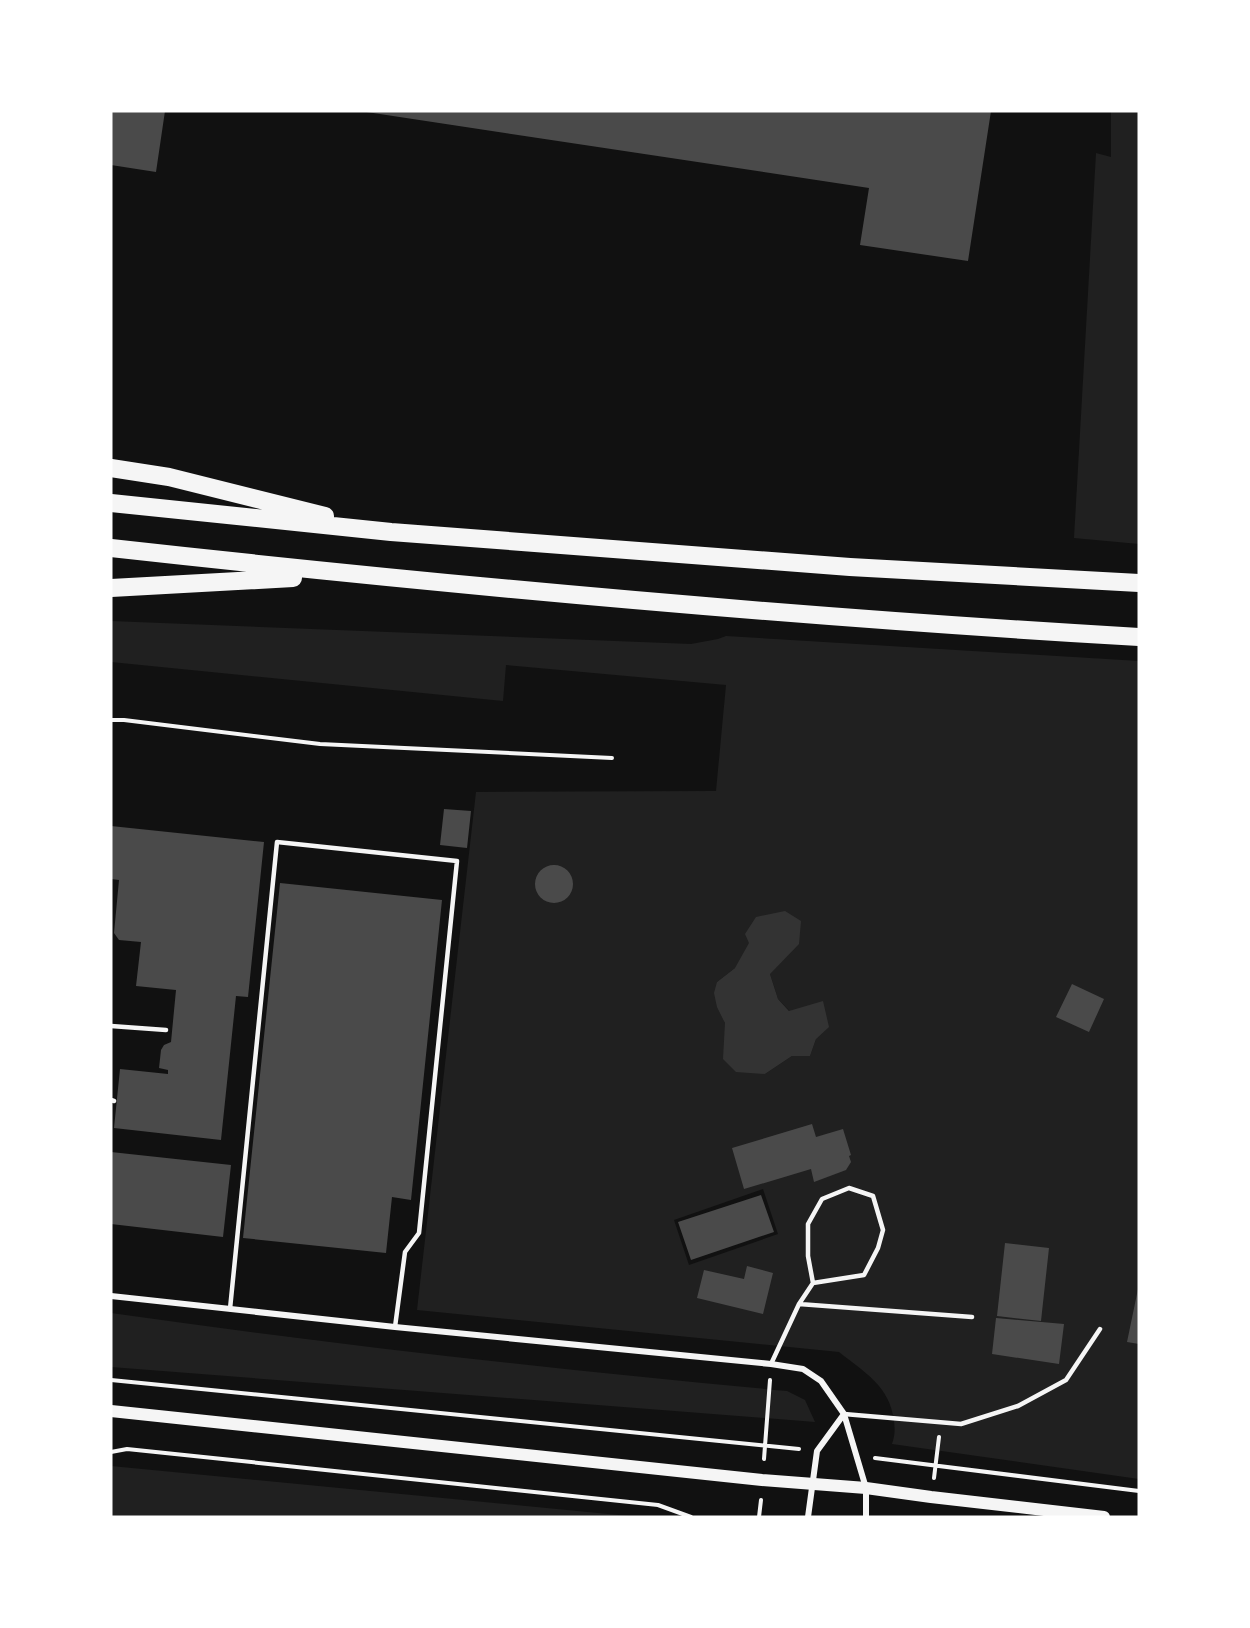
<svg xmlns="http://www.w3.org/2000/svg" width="1250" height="1628" font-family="Literata,serif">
  <rect width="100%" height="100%" fill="#111"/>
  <path fill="#202020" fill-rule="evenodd" d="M1111,111H1139V544L1074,538L1096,153L1111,157Z
    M111,621L691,644L718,639L726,636L1139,661V1479L892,1444C895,1435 895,1430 894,1421C890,1386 864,1372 839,1352L417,1310L476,792L716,791L726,685L506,665L503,701L111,662ZM735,968L770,974L778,999L816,1039L810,1056H792L765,1074L725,1039V1023L717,982ZM763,1189L778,1234L689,1265L674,1220Z
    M111,1313C336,1345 561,1370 787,1391L805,1400L815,1422L111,1367Z
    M111,1466L639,1517H111Z"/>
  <path fill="#333" d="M785,911L801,921L799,944L770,974L778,999L789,1011L823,1001L829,1027L816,1039L810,1056H792L765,1074L736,1072L723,1059L725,1023L717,1007L714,993L717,982L735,968L749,943L745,934L756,917Z"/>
  <path fill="#4a4a4a" d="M111,111H165L156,172L111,165Z
    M360,111H991L968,261L860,245L869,188Z
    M444,809L471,811L467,848L440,845Z
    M111,826L264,842L248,997L236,996L221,1140L114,1128L120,1069L168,1074V1070L159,1068L161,1050L164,1045L171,1042L176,990L136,986L141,942L119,940L114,933L119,880L111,879Z
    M535 884a19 19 0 1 1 38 0a19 19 0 1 1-38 0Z
    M280,883L442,900L411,1200L392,1197L386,1253L243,1238Z
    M1072,984L1104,999L1089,1032L1056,1017Z
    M812,1124L816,1137L843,1129L851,1155L849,1156L851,1162L846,1170L814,1182L811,1169L744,1189L732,1148Z
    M111,1152L231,1165L223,1237L111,1224Z
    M761,1195L774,1232L691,1260L678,1222Z
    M1005,1243L1049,1248L1041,1321L997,1316Z
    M747,1266L773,1273L763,1314L697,1298L704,1270L744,1279Z
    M1138,1289H1139V1344L1127,1342Z
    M996,1318L1064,1324L1059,1364L992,1354Z"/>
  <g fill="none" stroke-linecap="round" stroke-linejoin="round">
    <path stroke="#f5f5f5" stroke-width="4" d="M111,720H124L320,744L612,758
      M111,1380L799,1449
      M111,1452L127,1449L658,1505L691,1517
      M875,1458L1139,1491
      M764,1459L770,1380
      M934,1478L939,1437
      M759,1517L761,1500"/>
    <path stroke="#f5f5f5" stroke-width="4.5" d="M111,1026L166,1030
      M111,1100L114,1101
      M799,1304L972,1317
      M230,1309L277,842L457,861L419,1233L405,1252L395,1327
      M771,1364L799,1304L813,1283L808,1256V1224L822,1199L849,1188L873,1196L883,1230L878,1248L864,1275L813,1283
      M844,1414L961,1424L1018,1406L1066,1380L1100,1329"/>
    <path stroke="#f5f5f5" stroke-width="6" d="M111,1296L395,1327L771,1364L803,1369L821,1381L844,1414L866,1488V1517
      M808,1517L817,1451L844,1414"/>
    <path stroke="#f5f5f5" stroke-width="12" d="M111,1411L762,1480L866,1488L931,1497L1104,1517"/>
    <path stroke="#f5f5f5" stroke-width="18" d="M111,468L169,477L325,516
      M111,503L391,532L850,567L1139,583
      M111,548C453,586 796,617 1139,637
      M111,588L293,578"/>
  </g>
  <rect width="1250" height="1628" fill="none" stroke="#ffffff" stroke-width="225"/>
</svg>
